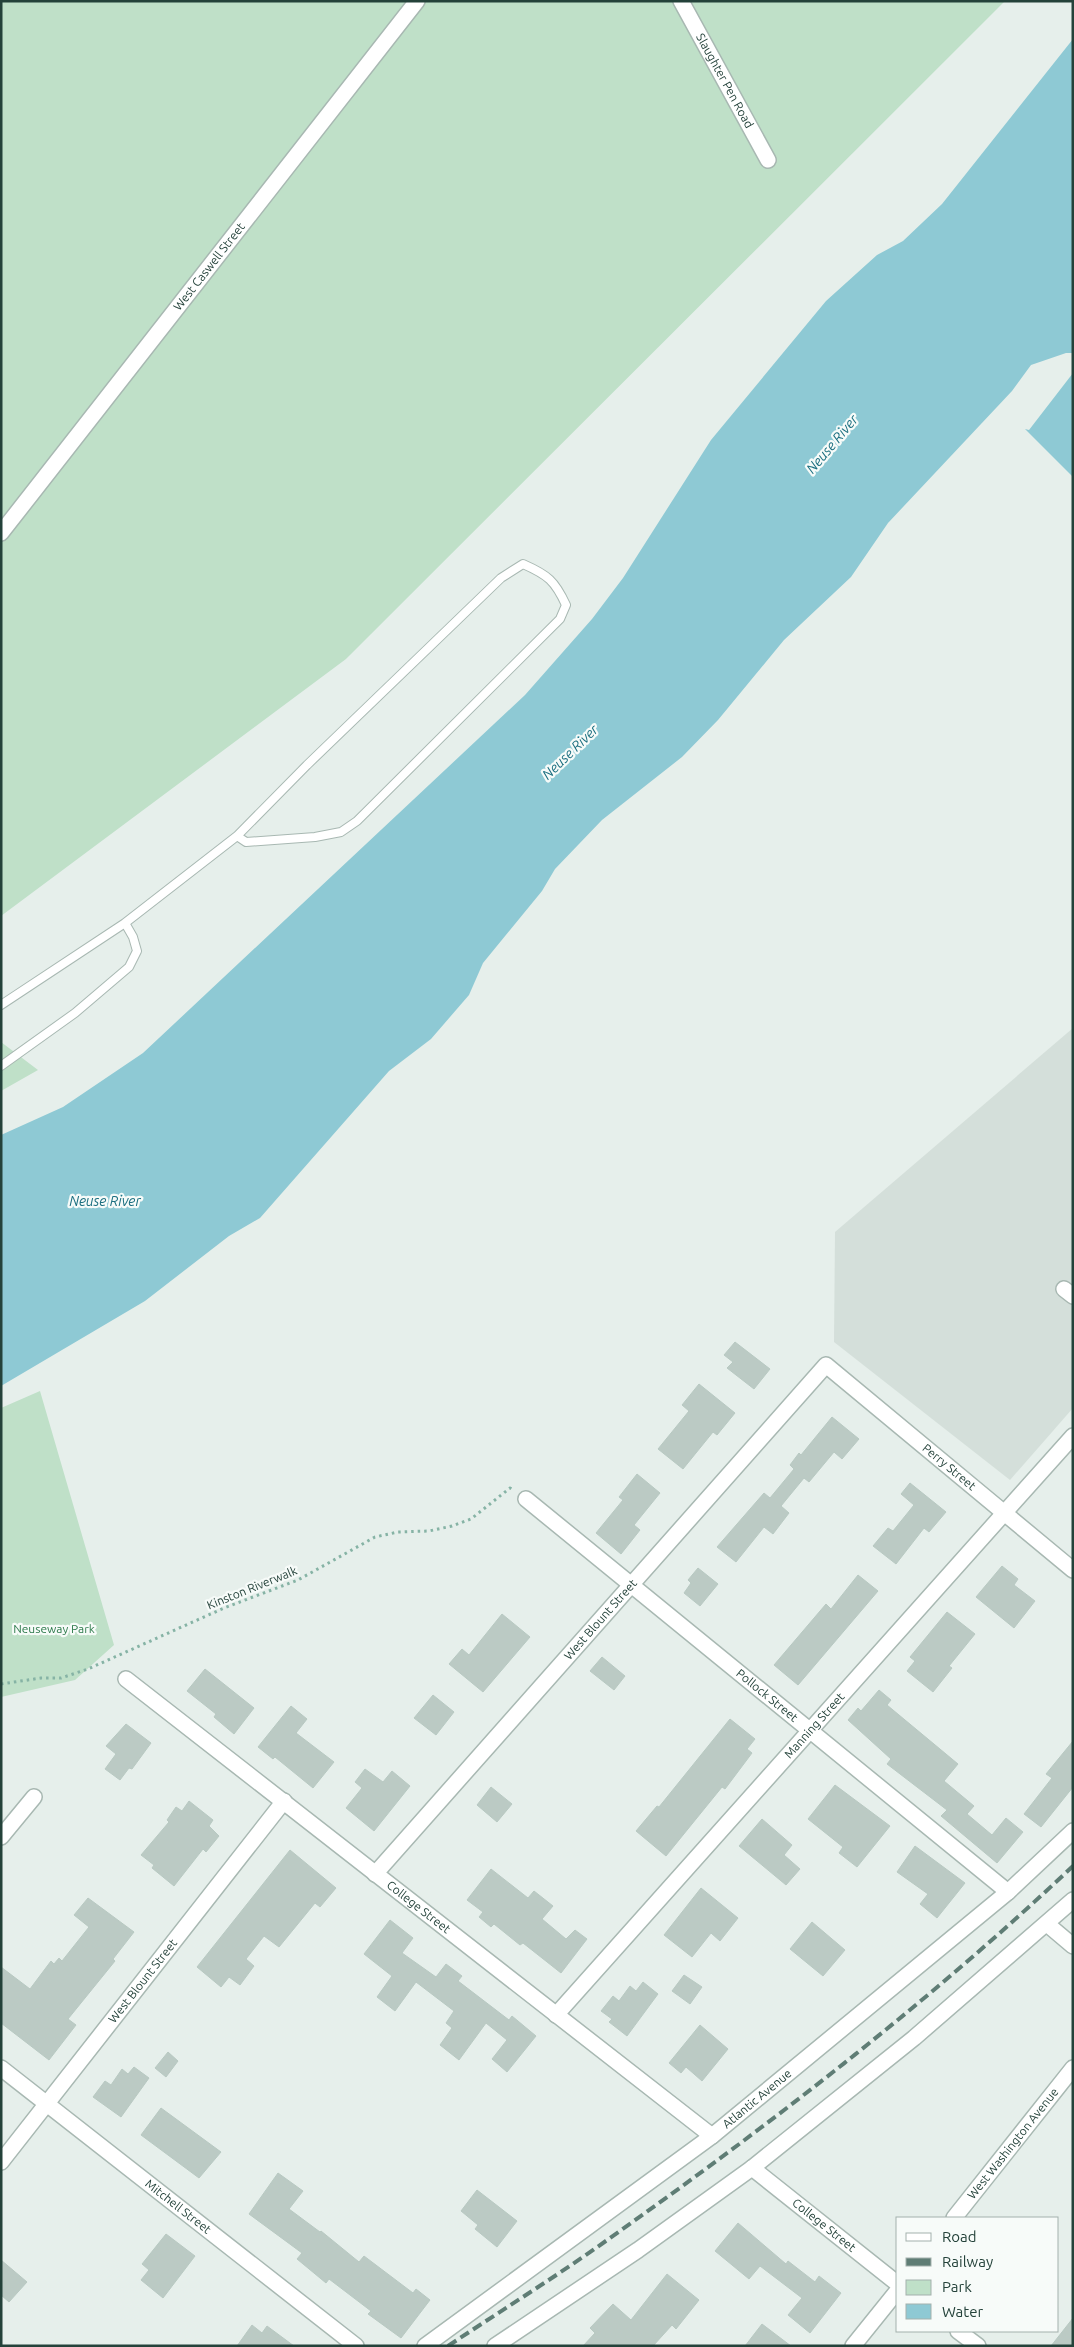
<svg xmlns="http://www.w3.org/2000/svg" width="1074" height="2347" font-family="Ubuntu,sans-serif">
  <rect width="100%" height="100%" fill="#e6efeb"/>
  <path fill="#d4dfda" d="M1073,1028V1408L1010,1480L834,1342L835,1232Z"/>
  <path fill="#bfe0c8" d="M1,1H1005L346,659L1,916Z
    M1,1042L38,1070L1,1091Z
    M40,1391L114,1645L75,1680L1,1697V1408Z"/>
  <path fill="#8ec9d4" d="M1073,39V353H1066L1031,365L1012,391L888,523L851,577L784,640L718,720L682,757L602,820L555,869L542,891L483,963L469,995L431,1039L389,1071L260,1218L229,1236L145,1301L1,1386V1135L63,1107L143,1053L525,695L592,619L623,578L711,440L826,301L877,255L903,241L942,204Z
    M1073,373V477L1025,429L1029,430Z"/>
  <path fill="#bbcac4" stroke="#b8c9c2" d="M735,1342L770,1369L754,1389L727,1368L733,1362L724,1355Z
    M699,1384L735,1413L717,1435L713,1432L683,1469L658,1449L689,1411L682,1405Z
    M832,1417L859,1439L842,1459L834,1452L809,1482L804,1478L781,1506L789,1513L773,1534L764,1527L736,1562L717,1547L764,1493L770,1498L794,1469L790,1465L799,1453L801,1455Z
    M637,1474L660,1493L634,1525L640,1530L621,1554L596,1533L623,1500L619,1497Z
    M910,1483L946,1512L929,1532L924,1528L896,1564L873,1546L888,1528L893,1531L914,1505L901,1494Z
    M1002,1566L1018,1579L1014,1585L1035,1601L1014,1628L976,1597Z
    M698,1568L718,1584L700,1606L684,1593L691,1583L688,1580Z
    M858,1575L878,1591L798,1685L774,1665L826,1604L831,1609Z
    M947,1612L975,1634L949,1666L952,1668L933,1692L907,1671L915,1661L910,1657Z
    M502,1614L530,1637L483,1692L449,1664L462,1649L469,1655Z
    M602,1657L625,1676L614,1690L590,1671Z
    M205,1669L254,1708L234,1734L214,1717L216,1714L187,1691Z
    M879,1690L891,1700L887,1705L958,1764L944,1781L974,1806L967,1814L992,1835L1006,1818L1023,1832L997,1863L941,1816L947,1810L887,1764L891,1759L848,1720L858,1708L861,1711Z
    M433,1695L454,1712L436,1735L414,1718Z
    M291,1706L307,1719L296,1733L334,1762L313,1788L275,1757L273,1759L258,1747Z
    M730,1719L755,1739L747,1749L752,1753L725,1789L722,1787L666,1856L636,1831L657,1806L659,1807Z
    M126,1724L151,1743L132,1769L129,1768L120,1780L105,1769L116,1754L106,1746Z
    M1073,1741V1787L1041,1827L1024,1814L1052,1778L1046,1774Z
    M365,1769L383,1782L392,1771L410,1786L374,1831L346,1808L362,1788L355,1782Z
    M835,1785L890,1826L857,1867L839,1853L843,1847L808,1819Z
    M491,1787L512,1804L497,1822L477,1805Z
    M189,1801L213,1820L209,1826L219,1836L206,1852L203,1849L174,1886L152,1868L154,1865L141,1855L169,1822L167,1820L176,1807L182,1811Z
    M762,1819L792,1845L784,1855L800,1869L786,1885L739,1846Z
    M915,1846L965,1883L937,1918L920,1904L928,1894L897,1872Z
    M290,1850L336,1888L320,1907L315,1903L279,1947L264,1936L246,1959L254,1966L240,1985L229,1977L221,1987L197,1967Z
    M491,1869L528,1898L534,1891L553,1906L542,1919L566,1939L575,1930L587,1939L561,1973L523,1943L520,1945L494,1924L491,1927L479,1917L483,1912L467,1900Z
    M701,1888L738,1918L720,1941L711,1933L692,1957L664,1935Z
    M88,1898L134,1932L113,1959L115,1961L68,2019L76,2025L49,2060L1,2023V1967L30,1989L51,1961L54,1964L59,1958L62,1961L89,1927L74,1915Z
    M390,1920L413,1938L402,1953L436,1977L446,1964L462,1976L458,1981L509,2020L512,2016L536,2036L507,2072L492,2059L507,2040L486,2023L459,2060L440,2045L452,2028L446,2023L454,2011L416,1982L395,2011L377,1997L392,1976L364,1954Z
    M812,1922L845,1950L823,1976L790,1949Z
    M684,1975L702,1987L690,2004L672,1991Z
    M643,1982L658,1994L627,2036L609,2022L612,2019L601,2011L613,1996L619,2001L630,1986L636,1991Z
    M700,2025L728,2049L702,2081L686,2067L681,2073L669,2063Z
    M168,2052L178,2061L166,2077L155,2068Z
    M134,2067L149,2078L121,2117L93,2097L105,2081L111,2085L122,2069L128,2074Z
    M161,2108L221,2152L199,2178L141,2135Z
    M278,2173L303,2191L289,2209L320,2232L321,2231L359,2262L364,2256L413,2293L416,2289L430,2300L401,2338L368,2314L371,2311L329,2279L326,2283L297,2259L302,2253L249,2214Z
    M477,2190L517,2221L497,2247L475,2229L478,2225L461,2211Z
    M738,2223L786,2264L788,2261L815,2282L819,2276L841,2293L810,2333L788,2315L802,2298L760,2266L749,2279L715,2251Z
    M166,2234L195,2256L163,2298L141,2280L149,2270L142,2264Z
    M1,2260L27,2282L9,2302L1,2295Z
    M667,2274L699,2300L676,2329L672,2325L653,2346H583L595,2333L590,2328L613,2304L631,2320Z
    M1073,2318V2346H1051Z
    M762,2324L791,2346H745Z
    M252,2325L262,2333L267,2326L294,2346H237Z"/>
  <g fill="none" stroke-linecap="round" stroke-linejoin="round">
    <g stroke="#a8b8b2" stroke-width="10">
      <path id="lane" d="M125,923L237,836L307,765L501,578L523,564C548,575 555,581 566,605L560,619L357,821L341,832L315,837L246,842L237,836
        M1,1005L125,923L133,937L137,951L129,967L75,1013L1,1066"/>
    </g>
    <g stroke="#a8b8b2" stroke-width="18">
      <g id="street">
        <path id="s1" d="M681,1L768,160"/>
        <path id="s2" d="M1,533L417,1"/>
        <path d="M1064,1289L1073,1296"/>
        <path id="s3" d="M526,1499L1008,1892"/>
        <path id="s4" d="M126,1679L712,2136"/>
        <path d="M1,1837L34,1797"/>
        <path id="s5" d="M375,1874L826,1365L1073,1570"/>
        <path d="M1047,1924L1073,1946"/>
        <path id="s6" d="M556,2015L1073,1436"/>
        <path id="s7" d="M1,2068L356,2346"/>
        <path id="s8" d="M1,2162L284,1801"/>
        <path id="s9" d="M752,2168L898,2284"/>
        <path id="s10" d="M954,2218L1073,2068"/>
        <path d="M958,2331L978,2346"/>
        <path id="s11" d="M425,2346L712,2136L1008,1892L1073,1831"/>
        <path d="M495,2346L638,2250L752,2168L914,2038L1073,1900"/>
        <path d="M853,2346L898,2290"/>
      </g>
    </g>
    <path stroke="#86b3a5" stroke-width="3" stroke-dasharray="2.5 4" stroke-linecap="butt" d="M1,1684L41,1678H61L88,1669L224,1608L298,1580L375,1537L398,1532L429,1531L452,1526L471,1519L510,1488L513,1490"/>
    <use href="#lane" stroke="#fff" stroke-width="8"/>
    <use href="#street" stroke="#fff" stroke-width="15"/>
    <path stroke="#5f7d75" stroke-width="4" stroke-dasharray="10 5" stroke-linecap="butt" d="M448,2346C502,2310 557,2276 610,2238C771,2124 929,2002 1073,1866"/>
  </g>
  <g text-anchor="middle" stroke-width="4.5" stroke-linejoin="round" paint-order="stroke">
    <g font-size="12" fill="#24423a" stroke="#f7fbf9">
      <text dy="4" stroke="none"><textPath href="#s1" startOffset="91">Slaughter Pen Road</textPath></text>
      <text dy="4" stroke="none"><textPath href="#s2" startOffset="338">West Caswell Street</textPath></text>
      <text dy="4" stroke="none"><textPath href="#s5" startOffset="840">Perry Street</textPath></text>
      <text transform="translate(252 1588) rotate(-22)" y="4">Kinston Riverwalk</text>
      <text dy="4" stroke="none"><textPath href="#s5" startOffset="340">West Blount Street</textPath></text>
      <text dy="4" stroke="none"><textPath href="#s3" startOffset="311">Pollock Street</textPath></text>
      <text dy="4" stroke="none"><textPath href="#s6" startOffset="388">Manning Street</textPath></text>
      <text dy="4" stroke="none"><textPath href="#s4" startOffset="371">College Street</textPath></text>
      <text dy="4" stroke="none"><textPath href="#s8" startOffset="230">West Blount Street</textPath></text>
      <text dy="4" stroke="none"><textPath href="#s11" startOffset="414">Atlantic Avenue</textPath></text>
      <text dy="4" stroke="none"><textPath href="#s10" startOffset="95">West Washington Avenue</textPath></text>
      <text dy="4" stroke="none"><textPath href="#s7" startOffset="225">Mitchell Street</textPath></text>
      <text dy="4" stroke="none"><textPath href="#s9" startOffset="92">College Street</textPath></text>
    </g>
    <g font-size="12" fill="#2d7a4b" stroke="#f7fbf9">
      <text x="54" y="1633">Neuseway Park</text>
    </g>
    <g font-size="14" font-style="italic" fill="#1c6f80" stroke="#f7fbf9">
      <text transform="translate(832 444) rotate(-50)" y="5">Neuse River</text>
      <text transform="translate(570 752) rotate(-44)" y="5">Neuse River</text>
      <text x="105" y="1206">Neuse River</text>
    </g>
  </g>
  <rect width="1074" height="2347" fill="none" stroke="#24423a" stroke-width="5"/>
  <rect x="896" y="2217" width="162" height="115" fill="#f7fbf9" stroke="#a3b1ad"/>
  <rect x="906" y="2233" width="25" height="8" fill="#ffffff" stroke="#a3b1ad"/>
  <text x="942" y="2242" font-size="15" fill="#24423a">Road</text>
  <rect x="906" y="2258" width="25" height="8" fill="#5f7d75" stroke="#a3b1ad"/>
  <text x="942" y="2267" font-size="15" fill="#24423a">Railway</text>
  <rect x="906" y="2280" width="25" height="15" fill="#bfe0c8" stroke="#a3b1ad"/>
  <text x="942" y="2292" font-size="15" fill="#24423a">Park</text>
  <rect x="906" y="2304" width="25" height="15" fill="#8ec9d4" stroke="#a3b1ad"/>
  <text x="942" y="2317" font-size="15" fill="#24423a">Water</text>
</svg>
